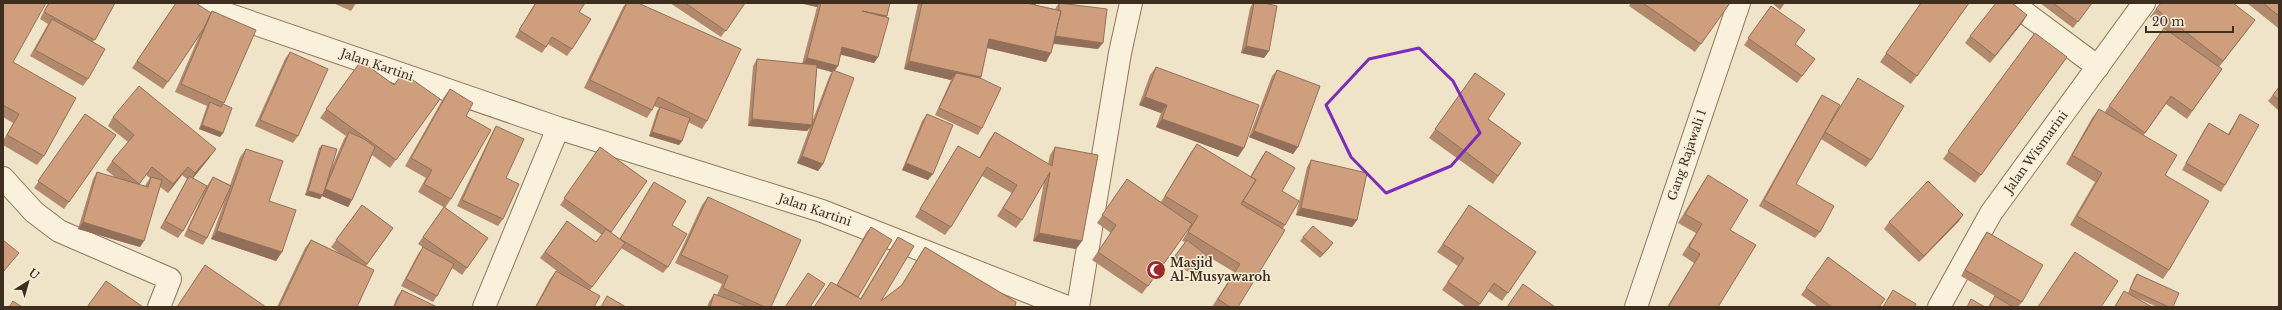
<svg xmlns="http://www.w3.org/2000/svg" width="2282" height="310" font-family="'Libre Baskerville',serif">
  <rect width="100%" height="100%" fill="#f0e4c8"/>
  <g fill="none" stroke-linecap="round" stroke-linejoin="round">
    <g stroke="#8d765c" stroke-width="24">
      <path id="minor" d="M195,3L558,128L822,211L1067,307
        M2012,3L2098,67
        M3,178L34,212L59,231L170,279L159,307
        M484,307L558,128
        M1078,307L1120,53L1131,3
        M1636,307L1739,3
        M1939,307L1991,213L2144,3"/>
    </g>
    <use href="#minor" stroke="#faf1dc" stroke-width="22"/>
  </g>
  <path fill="#b2896c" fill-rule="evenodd" d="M3,3L13,62L44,156L37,165L3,145V141L13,123L3,117Z
    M48,3H115L93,42L88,79L83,86L30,56L48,24L40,19Z
    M176,3L211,13L212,11L224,103L223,104V133L220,137L199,129L207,106L175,92L199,36L163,89L132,68Z
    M333,3H356L351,11Z
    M535,3H585L579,12L572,49L567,56L548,44L542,53L515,37Z
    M626,3H638L707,121L702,129L688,122L682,141L679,145L649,136L657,111L659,108L654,106L652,110L647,118L584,88L623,7Z
    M670,3H745L721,37Z
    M799,3H890L887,16L886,17L878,57L874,63L841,54L838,66L835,70L823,164L818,171L797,163L810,127L807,131L748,126L753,66L757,59L802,64L817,7ZM817,68L832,72L829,77L812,122Z
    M918,3H1037L1035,5L1055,9L1059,3L1098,49L1054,44L1046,62L987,48L981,77L980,78L982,128L978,135L935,115L951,80L904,69Z
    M1253,3H1264L1269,51L1264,58L1241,53L1250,8Z
    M1631,3H1730L1695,52L1629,6Z
    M1772,3H1785L1780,10Z
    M1921,3H1969L1911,84L1880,62Z
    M2040,3H2092L2073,28Z
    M2247,3H2279V28H2278Z
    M1771,6L1795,44L1815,59L1797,83L1744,45Z
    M2156,9L2249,28L2219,67L2222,69L2187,119L2166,104L2143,136L2165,175L2169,270L2163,279L2070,225L2095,182L2066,164L2092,118L2099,109L2104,113L2164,28L2150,17Z
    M2027,15L1990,63L1965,43L1970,36Z
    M2035,33L2067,57L1975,183L1943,159Z
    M290,52L298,136L293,143L255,126L285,59Z
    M361,61L394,85L440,99L390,168L372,155L352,200L348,207L322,196L320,199L305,195L319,148L322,145L330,171L344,139L346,136L320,118Z
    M1156,67L1238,157L1156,127L1161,113L1139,105L1150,75Z
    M1277,70L1298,147L1293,154L1249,137L1272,76Z
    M1475,73L1488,119L1521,143L1493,184L1429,138Z
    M1858,78L1871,160L1866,167L1821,139L1796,184L1820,232L1815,238L1759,206L1818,101L1822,95V136Z
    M2279,87V111L2268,101Z
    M450,89L466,116L451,199L445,208L418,192L426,178L405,166L444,97Z
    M85,114L116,135L64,209L34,188Z
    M927,114L928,180L902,170L922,121Z
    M2240,114L2225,185L2221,192L2182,170L2204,130L2209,123L2228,134Z
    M113,117L210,157L193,178L207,186L213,177L230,185L240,157L246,149L269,201L282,252L276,261L211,239L226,197L207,238L203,245L184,236L206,188L183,231L178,238L160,228L187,179L182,175L168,193L160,187L140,247L78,229L93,179L97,172L116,178L106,170L112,161L128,142L108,126ZM146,175L150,178L146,184L145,186L139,185Z
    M496,126L506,178L503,219L498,226L457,206L492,133Z
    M995,132L1048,164L1050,155L1055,147L1082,241L1076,249L1033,241L1044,182L1022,220L1016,228L997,216L1012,193L982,176L951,227L945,235L915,217L953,154L958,146L979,158L989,140Z
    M1197,144L1250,177L1261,158L1266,151L1282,191L1285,225L1238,307H1212L1234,272L1209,257L1195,277L1172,260L1185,242L1182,241L1192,224L1142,294L1092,260L1111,233L1097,223L1127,179L1161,202L1191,152Z
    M600,147L647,181L611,232L620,239L649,189L654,182L672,225L668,267L663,273L621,248L590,290L594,307H535L550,279L556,271L561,274L540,258L567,221L596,242L602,235L560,205Z
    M1311,160L1357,220L1352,227L1296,215L1307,167Z
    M1708,175L1730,230L1718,307H1667L1694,263L1682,255L1696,233L1678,223L1702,184Z
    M708,197L771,307H707L709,302L714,294L717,295L722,284L675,263L702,205Z
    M362,205L393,228L366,266L357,307H277L305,248L311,240L339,253L331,247Z
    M1469,205L1536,252L1502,301L1488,291L1478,307H1466L1442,290L1458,266L1437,252Z
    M444,207L488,238L462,275L452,268L437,296L433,302L401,286L418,254L423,247L424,248L418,244Z
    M1959,221L1919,262L1884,229L1889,222Z
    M871,227L858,298L860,299L892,246L898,237L881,301L901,286L919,256L925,247L1016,302L814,307L837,285L866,233Z
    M1987,232L2022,302L2018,307H1988L1995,296L1961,276L1982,239Z
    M1303,237L1330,247L1320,258L1300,241Z
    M1828,257L1879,307H1818L1801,295Z
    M2137,274L2173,307H2157L2135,297L2152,307H2114L2124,291L2128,293L2134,278Z
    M402,290L437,307H393L397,297Z"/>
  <path fill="#916f58" d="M799,3H820L817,7Z
    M1008,3H1037L1033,8Z
    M862,11L887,16L882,23Z
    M2027,15L2023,22L1990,63L1995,56Z
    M2255,20L2249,28L2217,69L2223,61Z
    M1055,36L1103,43L1098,49L1051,43Z
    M989,39L1051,53L1046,62L983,47Z
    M1246,46L1269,51L1264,58L1241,53Z
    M842,47L878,57L874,63L838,54Z
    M807,58L838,66L833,73V70L832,72L802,64Z
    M909,61L981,77L975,85L956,73L951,80L904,69Z
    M1145,97L1167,105L1161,113L1139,105Z
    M752,119L812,125L807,131L748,126Z
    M1162,119L1244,148L1238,157L1156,127Z
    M202,125L223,133L220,137L199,129Z
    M1254,131L1298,147L1293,154L1249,137Z
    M652,132L682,141L679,145L649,136Z
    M216,149L210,157L190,182L195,173Z
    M802,156L823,164L818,171L797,163Z
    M906,163L933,174L928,180L902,170Z
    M188,167L182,175L168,193L173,184Z
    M325,189L352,200L348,207L322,196L320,199L305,195L308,191Z
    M1301,208L1357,220L1352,227L1296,215Z
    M1963,215L1959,221L1919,262L1924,256Z
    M83,222L144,241L140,247L78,229Z
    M217,231L282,252L276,261L211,239Z
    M1039,233L1082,241L1076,249L1033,241Z
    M1333,243L1330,247L1320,258L1323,254Z"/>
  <path fill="#cf9f7d" stroke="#916f58" d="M3,3H46L13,62L76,98L44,156L7,135L19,114L3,105Z
    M49,3H115L95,40L44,12Z
    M176,3H196L211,13L204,28L168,82L137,61Z
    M536,3H585L579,12L591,19L572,49L552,37L546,47L519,30Z
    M627,3H638L741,49L707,121L658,97L652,110L590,80Z
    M685,3H745L726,31Z
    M821,3H890L887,16L862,11L889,18L878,57L842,47L838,66L807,58Z
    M922,3H1026L1061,11L1051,53L989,39L981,77L909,61Z
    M1059,3L1107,9L1103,43L1055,36L1061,11L1059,10Z
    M1254,3H1264L1277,6L1269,51L1246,46Z
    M1643,3H1730L1701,44Z
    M1921,3H1969L1917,76L1886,53Z
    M1996,3H2012L2027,15L1995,56L1970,36Z
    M2053,3H2092L2078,22Z
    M2161,3H2233L2255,20L2223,61L2156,9Z
    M2263,3H2279V16Z
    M1771,6L1805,30L1795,44L1815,59L1802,76L1748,38Z
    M212,11L256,30L224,103L181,84Z
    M52,19L105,49L88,79L35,50Z
    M2164,28L2222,69L2192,111L2171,96L2145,133L2109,106Z
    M2035,33L2067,57L1981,175L1948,151Z
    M290,52L328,69L298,136L260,120Z
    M757,59L817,65L812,125L752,119Z
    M361,61L394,85L403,73L440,99L396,160L326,109Z
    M1156,67L1259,105L1244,148L1162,119L1167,105L1145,97Z
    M833,70L854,78L823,164L802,156Z
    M1277,70L1320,86L1298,147L1254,131Z
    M956,73L980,78L1001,88L982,128L939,108Z
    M1475,73L1505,94L1488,119L1521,143L1498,176L1435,129Z
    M1858,78L1904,106L1871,160L1825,132Z
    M139,86L216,149L195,173L188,167L173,184L152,167L139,184L112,161L134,135L113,117Z
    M2279,87V100L2273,95Z
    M450,89L473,103L466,116L491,130L451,199L424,184L432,170L411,158Z
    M1822,95L1840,105L1796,184L1834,206L1820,232L1764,200Z
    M210,102L221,107L223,104L232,108L223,133L202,125Z
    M660,107L690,118L682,141L652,132Z
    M2099,109L2177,155L2165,175L2209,201L2169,270L2077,216L2102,173L2072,155Z
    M85,114L116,135L69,202L38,181Z
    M927,114L953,125L933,174L906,163Z
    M2240,114L2259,125L2225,185L2186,163L2209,123L2229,135Z
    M496,126L524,139L506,178L519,184L503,219L462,200Z
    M349,132L364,139L375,147L352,200L325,189Z
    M995,132L1052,166L1055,147L1098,155L1082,241L1039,233L1050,172L1022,220L1003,208L1017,185L987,167L951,227L920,209L958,146L980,158Z
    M1197,144L1256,180L1241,204L1285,230L1238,307H1230L1218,299L1240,264L1188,232L1198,216L1165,196Z
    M322,145L337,149L323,195L308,191Z
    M600,147L647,181L611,232L564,198Z
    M246,149L283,161L269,201L296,210L282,252L217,231Z
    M1266,151L1295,168L1282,191L1299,201L1285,225L1243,201L1256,180L1251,177Z
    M1311,160L1367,173L1357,220L1301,208Z
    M97,172L148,187L151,177L162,180L144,241L83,222Z
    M1708,175L1748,200L1730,230L1756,245L1718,307H1668L1700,254L1689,247L1702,224L1685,214Z
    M189,176L207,186L183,231L165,221Z
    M213,177L231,186L207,238L188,229Z
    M1127,179L1192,224L1148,286L1098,252L1116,225L1102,215Z
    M1928,181L1963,215L1924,256L1889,222Z
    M654,182L686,201L672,225L687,234L668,267L620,239Z
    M708,197L801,240L771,307H765L723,288L728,276L681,255Z
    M362,205L393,228L367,264L336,240Z
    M1469,205L1536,252L1508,293L1494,283L1480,304L1448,282L1464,258L1443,244Z
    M444,207L488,238L467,268L423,237Z
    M567,221L596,242L606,229L625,243L592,287L545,252Z
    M1313,226L1333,243L1323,254L1303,237Z
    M871,227L892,240L858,297L837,285Z
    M1987,232L2043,265L2022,302L1965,270Z
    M898,237L914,246L881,301L902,285L925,247L1016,302L1015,307H814L831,282L861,299Z
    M3,240L19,253L3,272Z
    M311,240L374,270L357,307H279Z
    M1187,240L1209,257L1197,273L1175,256Z
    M423,247L454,264L437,296L406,279Z
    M2075,252L2118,281L2101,307H2038Z
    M1828,257L1885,299L1879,307H1832L1806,288Z
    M205,265L266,307H177Z
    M556,271L600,296L594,307H536Z
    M808,273L825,284L810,307H785Z
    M2137,274L2179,293L2173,307H2169L2130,289Z
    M106,281L143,307H87Z
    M1523,284L1555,307H1507Z
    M402,290L437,307H394Z
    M1893,290L1916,304L1914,307H1883Z
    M2124,291L2152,307H2115Z
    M714,294L749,307H710Z
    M607,296L626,307H601Z
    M1995,296L2013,307H1989Z
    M1971,299L1985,307H1967Z
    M13,301L22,307H9Z"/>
  <path fill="none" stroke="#7b2cbf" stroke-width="3" stroke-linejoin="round" d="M1419,48L1453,81L1480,133L1451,166L1386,193L1351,157L1326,105L1369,59Z"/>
  <defs>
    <g id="mosque-disc" transform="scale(1)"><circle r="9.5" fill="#9e2a2b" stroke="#f7eed8"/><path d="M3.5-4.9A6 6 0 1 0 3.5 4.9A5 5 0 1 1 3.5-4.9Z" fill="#fff"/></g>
  </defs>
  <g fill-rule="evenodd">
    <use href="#mosque-disc" x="1156" y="270"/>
  </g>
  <g text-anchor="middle" stroke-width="3" stroke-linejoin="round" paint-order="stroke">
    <g font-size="12" fill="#3d2e20" stroke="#f7eed8">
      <text transform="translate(377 65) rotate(19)" y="4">Jalan Kartini</text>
      <text transform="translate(2036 152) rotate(-54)" y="4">Jalan Wismarini</text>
      <text transform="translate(1687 155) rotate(-71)" y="4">Gang Rajawali 1</text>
      <text transform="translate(815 210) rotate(19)" y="4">Jalan Kartini</text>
    </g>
    <g font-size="12" font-weight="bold" fill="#3d2e20" stroke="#f7eed8" text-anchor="start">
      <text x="1170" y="267">Masjid<tspan x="1170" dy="14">Al-Musyawaroh</tspan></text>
    </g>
  </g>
  <rect width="2282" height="310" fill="none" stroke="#3d2e20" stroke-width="8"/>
  <g transform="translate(28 282) rotate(37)" stroke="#f7eed8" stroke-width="3" paint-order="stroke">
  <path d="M0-3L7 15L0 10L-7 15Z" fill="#3d2e20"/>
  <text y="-6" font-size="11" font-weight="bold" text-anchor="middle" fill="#3d2e20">U</text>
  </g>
  <path d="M2146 26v6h87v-6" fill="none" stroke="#3d2e20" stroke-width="2"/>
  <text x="2152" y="26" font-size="12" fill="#3d2e20" stroke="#f7eed8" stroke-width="3" paint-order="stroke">20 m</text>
</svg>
